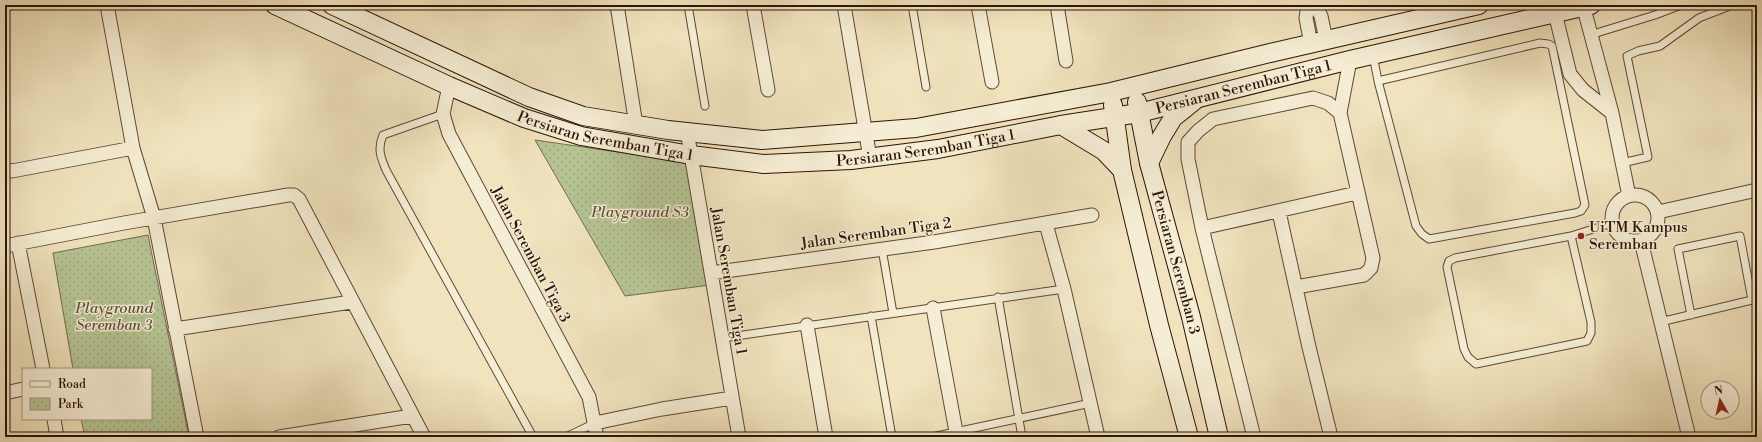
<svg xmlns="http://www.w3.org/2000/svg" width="1762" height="442" font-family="'Libre Bodoni',serif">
  <defs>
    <pattern id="park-dots" width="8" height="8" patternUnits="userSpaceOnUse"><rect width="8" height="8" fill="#b6c494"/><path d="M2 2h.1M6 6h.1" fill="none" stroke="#9da87e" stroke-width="1.8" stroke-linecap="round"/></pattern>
  </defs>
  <rect width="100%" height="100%" fill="#f0e3bd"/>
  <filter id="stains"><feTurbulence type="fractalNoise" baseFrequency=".005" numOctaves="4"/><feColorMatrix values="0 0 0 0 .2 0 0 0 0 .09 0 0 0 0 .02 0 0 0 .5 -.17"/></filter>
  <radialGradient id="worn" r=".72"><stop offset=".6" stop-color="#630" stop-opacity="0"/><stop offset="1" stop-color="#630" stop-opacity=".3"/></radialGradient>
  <path fill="url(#park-dots)" stroke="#716c4e" d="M535,140L686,162L710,285L625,296Z
    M148,235L189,437H85L81,419H151V369H73L53,253Z"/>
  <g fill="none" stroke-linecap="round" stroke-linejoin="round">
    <g stroke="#5d4835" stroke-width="9">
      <path id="lane" d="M688,5L705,106
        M912,5L926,87
        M1590,35L1655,15L1681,5
        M1373,55L1378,81L1416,226L1422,234L1429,239L1575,213L1581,211L1585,205L1552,46L1548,44L1540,43L1378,81
        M443,114L383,135C377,149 381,158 386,170L533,437
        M1622,163L1648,157L1627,56L1638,51L1660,46L1699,18L1732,5
        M1571,236L1591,322V333L1587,341L1476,364L1468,357L1464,349L1447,267L1449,261L1455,258L1571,236L1612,223
        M882,249L893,313
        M998,297L1022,437
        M871,316L892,437
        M1660,322L1752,300L1740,236L1678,249L1691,315
        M722,338L1064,289
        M566,437L595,423
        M932,437L1091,403"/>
    </g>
    <g stroke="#5d4835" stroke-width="15">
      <path id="street" d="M107,5L133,148L154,218L197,437
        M617,5L636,125
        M753,5L768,90
        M844,5L870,158
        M978,5L992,82
        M1057,5L1066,61
        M1308,5L1306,18L1311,44
        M1315,5L1321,16L1326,40
        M1553,5L1570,74L1583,90L1612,113
        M1583,5L1612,113L1629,196
        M449,86L443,114L449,134L589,397L597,437
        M687,131L739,437
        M5,169L12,171L133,148
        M1612 218a23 23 0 1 1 46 0a23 23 0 1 1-46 0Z
        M1279,212L1309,347L1331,437
        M1658,212L1757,190
        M1046,224L1064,289L1098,437
        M1202,228L1357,193
        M1641,241L1689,437
        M18,243L43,369
        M5,246L124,223L288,195H294L299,199L424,437
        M711,273L934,242L1092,215
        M1296,287L1364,275L1371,268L1373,258L1340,113L1350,60
        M933,308L957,437
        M807,325L826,437
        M175,329L351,302
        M5,393L23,389
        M54,419L57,437
        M595,423L662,409L732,398
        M279,437L412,416
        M1254,437L1202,228L1188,159V142L1198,131L1213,119L1313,98L1328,103L1340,113"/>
    </g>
    <g stroke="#2c1408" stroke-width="20">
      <g id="secondary">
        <path id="s1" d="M275,5L449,86L524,118L581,136L691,155L764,164L851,160L938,149L1061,125L1139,113L1350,60L1591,5"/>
        <path d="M332,5L529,97L583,116L668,130L762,140L916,128L1111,92L1270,53L1479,5"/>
        <path id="s2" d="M1137,102L1149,163L1191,317L1219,437"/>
        <path d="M1113,105L1122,170L1159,325L1189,437"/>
        <path d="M1061,125L1104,151L1122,170"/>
        <path d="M1149,163L1162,136L1173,118L1194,101"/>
      </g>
    </g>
    <use href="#lane" stroke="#f5edd4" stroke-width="7"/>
    <use href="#street" stroke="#f5edd4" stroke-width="13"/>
    <use href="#secondary" stroke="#f5edd4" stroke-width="18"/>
  </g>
  <circle fill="#8f2418" stroke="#f5edd4" stroke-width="1.5" cx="1581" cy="236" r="4"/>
  <g text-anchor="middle" stroke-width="3" stroke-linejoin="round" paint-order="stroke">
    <g font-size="15" fill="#2c1408" stroke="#f5edd4">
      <text dy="5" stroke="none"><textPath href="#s1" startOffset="1005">Persiaran Seremban Tiga 1</textPath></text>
      <text dy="5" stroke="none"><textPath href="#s1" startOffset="357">Persiaran Seremban Tiga 1</textPath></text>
      <text dy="5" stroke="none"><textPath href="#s1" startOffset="681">Persiaran Seremban Tiga 1</textPath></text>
      <text transform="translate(876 233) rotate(-8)" y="5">Jalan Seremban Tiga 2</text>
      <text transform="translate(531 254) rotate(62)" y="5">Jalan Seremban Tiga 3</text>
      <text dy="5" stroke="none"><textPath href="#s2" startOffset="165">Persiaran Seremban 3</textPath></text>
      <text transform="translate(729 281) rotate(80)" y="5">Jalan Seremban Tiga 1</text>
    </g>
    <g font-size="15" font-style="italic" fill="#5c5239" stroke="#f5edd4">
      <text x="640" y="217">Playground S3</text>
      <text x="114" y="313">Playground<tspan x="114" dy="17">Seremban 3</tspan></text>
    </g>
    <g font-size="15" fill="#2c1408" stroke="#f5edd4" text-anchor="start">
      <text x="1589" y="232">UiTM Kampus<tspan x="1589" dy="17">Seremban</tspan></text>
    </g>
  </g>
  <rect width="1762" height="442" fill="none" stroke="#f0e3bd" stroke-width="20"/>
  <rect x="6" y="6" width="1750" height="430" fill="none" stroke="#2c1408" stroke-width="2"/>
  <rect x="10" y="10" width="1742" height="422" fill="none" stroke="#2c1408"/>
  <rect x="22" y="368" width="130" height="52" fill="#f5edd4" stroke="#a59682"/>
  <rect x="30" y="381" width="20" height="6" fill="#f5edd4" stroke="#a59682"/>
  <text x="58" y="388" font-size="12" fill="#2c1408">Road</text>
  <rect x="30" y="398" width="20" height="12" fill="url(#park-dots)" stroke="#a59682"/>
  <text x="58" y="408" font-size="12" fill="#2c1408">Park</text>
  <g transform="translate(1720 400) rotate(351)"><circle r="19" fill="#f5edd4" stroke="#a59682"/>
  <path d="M0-3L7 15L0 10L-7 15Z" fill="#8f2418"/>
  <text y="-6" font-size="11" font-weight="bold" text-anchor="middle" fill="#2c1408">N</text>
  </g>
  <rect width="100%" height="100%" filter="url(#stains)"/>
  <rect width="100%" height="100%" fill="url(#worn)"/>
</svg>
